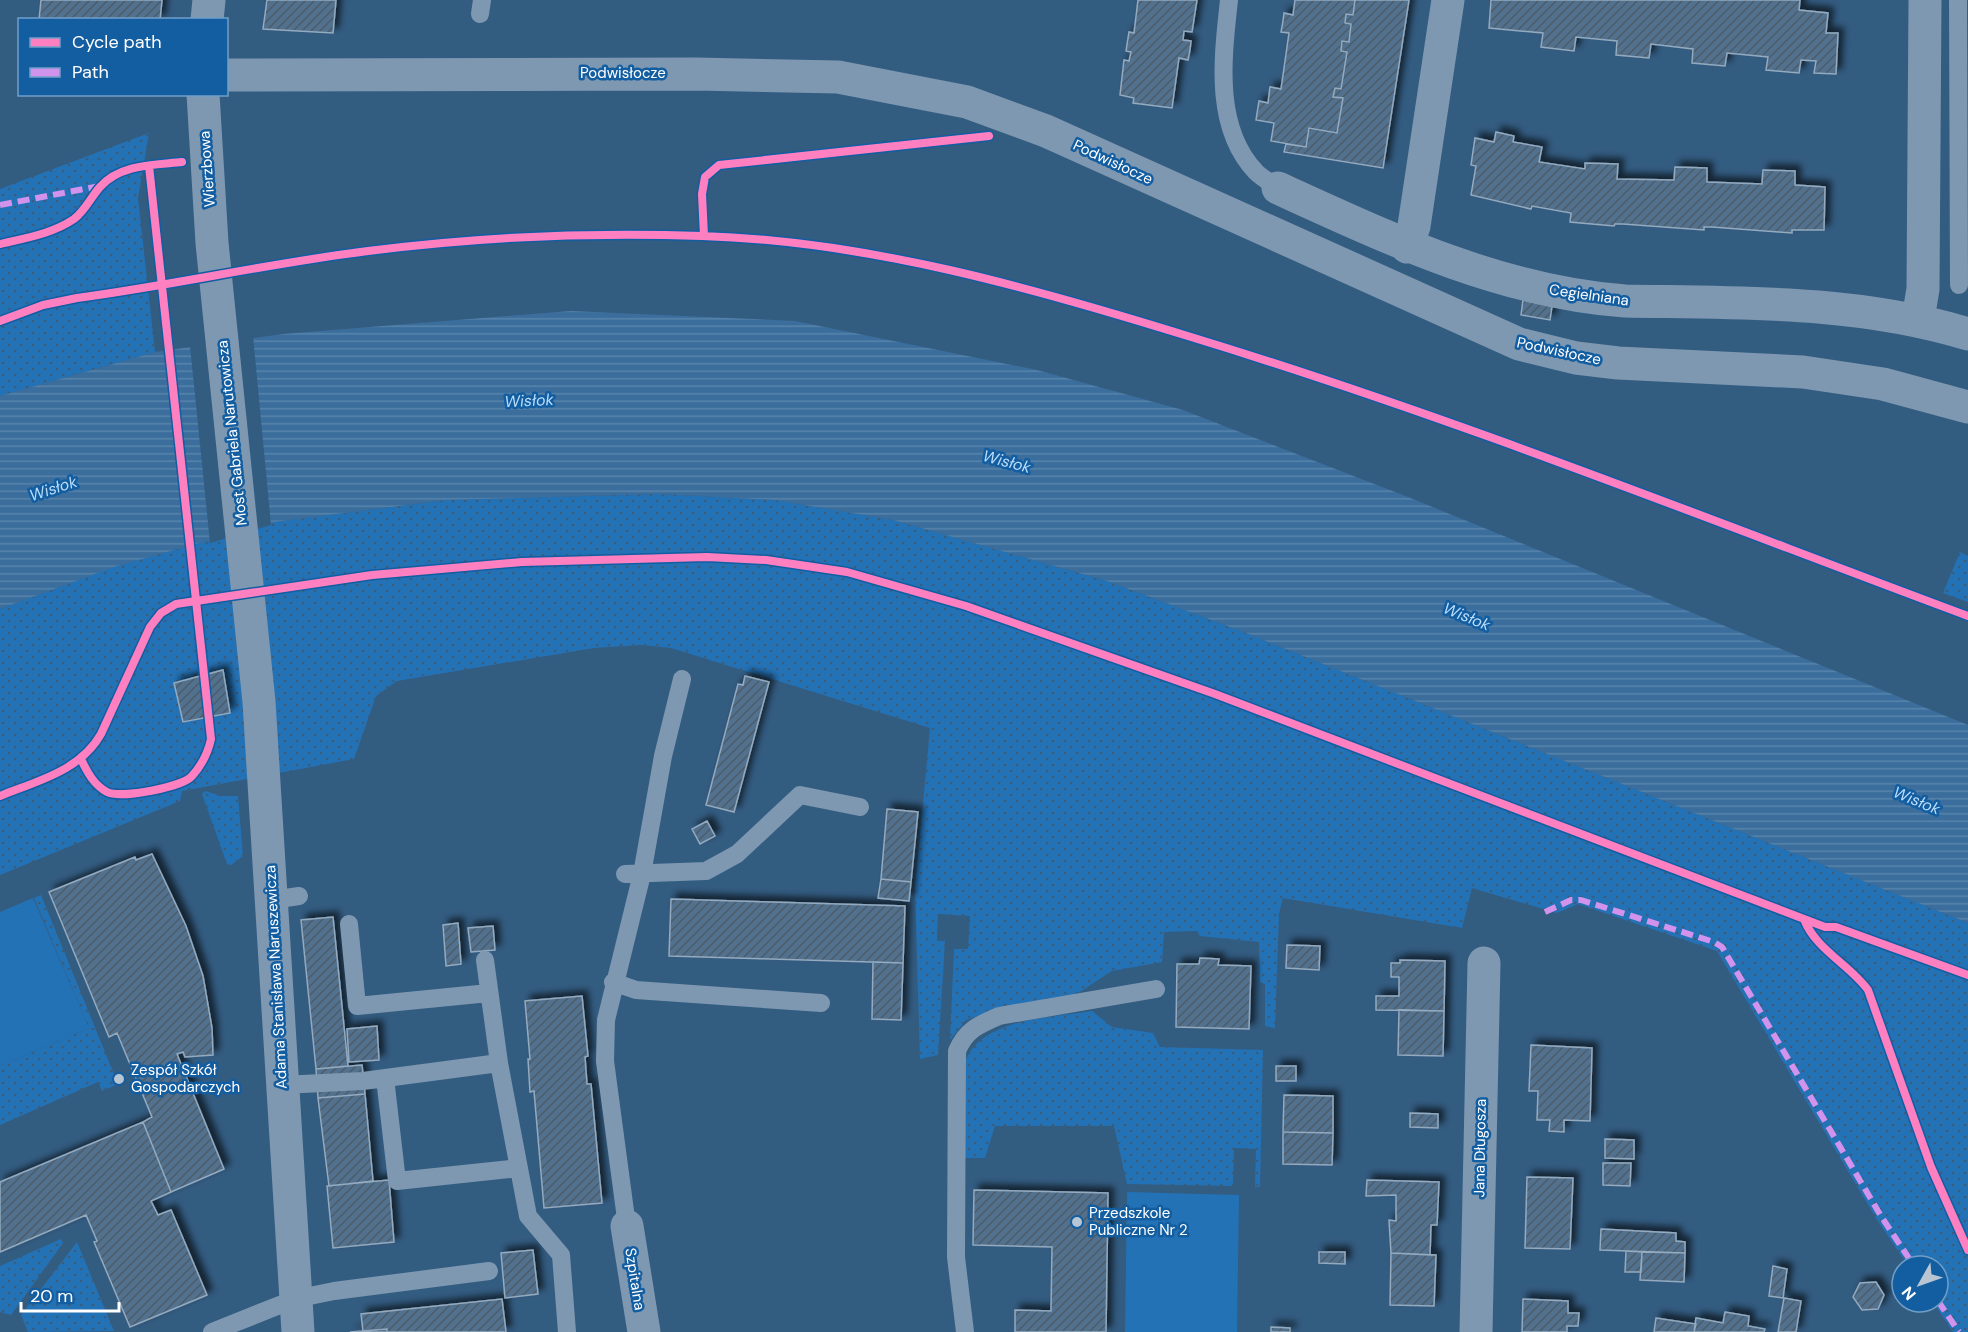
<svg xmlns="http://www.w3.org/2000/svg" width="1968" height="1332" font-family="'DM Sans',sans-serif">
  <defs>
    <pattern id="grass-dots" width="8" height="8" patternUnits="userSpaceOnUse" patternTransform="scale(1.5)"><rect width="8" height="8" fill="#2472b6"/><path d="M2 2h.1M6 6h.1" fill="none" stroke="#3a5d7c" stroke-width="1.8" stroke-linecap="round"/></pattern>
    <pattern id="water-rules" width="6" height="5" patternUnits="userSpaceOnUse" patternTransform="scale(1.5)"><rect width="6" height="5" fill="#3b6e9d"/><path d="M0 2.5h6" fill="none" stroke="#5884ac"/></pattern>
    <pattern id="building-hatch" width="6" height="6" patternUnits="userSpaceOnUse" patternTransform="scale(1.5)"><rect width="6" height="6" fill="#51718f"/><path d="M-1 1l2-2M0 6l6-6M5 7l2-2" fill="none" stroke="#4e5b67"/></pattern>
    <filter id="shadow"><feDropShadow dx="5.5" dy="-5.5" stdDeviation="3" flood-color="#0009"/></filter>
  </defs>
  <rect width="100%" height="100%" fill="#335c81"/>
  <path fill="url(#grass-dots)" d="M149,133L138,198L155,352L0,396V189Z
    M659,494L774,500L893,520L1107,581L1246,633L1968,923V1332H1953L1933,1302H1938V1266H1908L1876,1218L1717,951L1578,904L1557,913L1472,888L1462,928L1283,898L1279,914L1275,1028L1265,1026V984L1260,982L1259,942L1200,936L1197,931L1164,932L1162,962L1112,971L1075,995L997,1010L966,1020L950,1040L954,949H968L970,916L938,914L937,941H945L938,1055L920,1059L915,889L930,728L671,648L641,645L594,648L397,681L376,696L354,759L182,791L180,801L0,875V609L113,567L274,522L447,500Z
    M1960,552L1968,556V602L1943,593Z
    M205,791L221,796H238L243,856L231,865L227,864L202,794Z
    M41,895L118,1084L102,1091L98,1082L0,1125V1066L89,1028L34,898Z
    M1092,1011L1112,1027L1153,1033L1160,1047L1263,1050L1260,1187H1255L1256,1149L1234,1148L1233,1186L1127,1184L1114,1126H995L985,1158H965C964,1136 959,1084 964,1066C976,1018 1052,1018 1092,1011Z
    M61,1239L63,1243L11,1315L0,1312V1266Z
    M77,1242L114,1331L28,1332L21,1315Z"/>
  <path fill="#2472b6" d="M33,898L89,1028L0,1066V912Z
    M1127,1192L1239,1195L1237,1332H1125Z"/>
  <path fill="url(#water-rules)" d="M571,311L795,321L1037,370L1183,410L1408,497L1968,725V923L1246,633L1107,581L893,520L774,500L659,494L447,500L274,522L114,567L0,609V396L155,352L283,334Z"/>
  <path fill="#335c81" d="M253,336L271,525L210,543L190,346Z"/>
  <path fill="url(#building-hatch)" stroke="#93aabf" stroke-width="1.5" filter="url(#shadow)" d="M41,0H162L160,20H39Z
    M267,0H336L333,33L263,29Z
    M1138,0H1197L1192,32L1184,31L1183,40L1191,41L1190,50L1188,60L1179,58L1172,108L1133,103L1134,98L1120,95L1124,60L1129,61L1131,52L1126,51L1129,32L1134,33Z
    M1295,0H1355L1353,15L1346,14L1345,23L1351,24L1349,42L1342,41L1341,51L1347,52L1341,89L1335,88L1333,97L1343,98L1337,133L1309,128L1306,147L1271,141L1274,123L1256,120L1259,101L1268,103L1270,87L1281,89L1289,33L1281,32L1283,21L1284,13L1293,15Z
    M1355,0H1409L1383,168L1284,152L1286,144L1306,147L1309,128L1337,133L1343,98L1333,97L1335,88L1341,89L1347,52L1341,51L1342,41L1349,42L1351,24L1345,23L1346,14L1353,15Z
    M1491,0H1800L1799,10L1828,13L1826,33H1838L1836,74L1814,73L1816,61L1801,60L1799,73L1766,70L1768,57L1727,53L1725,66L1692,63L1693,49L1651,44L1649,58L1616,55L1617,41L1576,37L1574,51L1541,47L1543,33L1489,28Z
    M1496,132L1514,136L1513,142L1542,147L1539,162L1585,169V163L1618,164L1617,179L1674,180L1675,167L1707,168V182L1762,184L1763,170L1795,171V185L1825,187L1824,230H1792V233L1712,227H1704V230L1623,224H1615L1614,226L1570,222L1571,213L1532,206L1531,209L1471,195L1476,166L1471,165L1475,138L1494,142Z
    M1523,300L1552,306L1550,320L1521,315Z
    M223,670L230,713L183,722L174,683Z
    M745,676L769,682L734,812L706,805L738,684L743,685Z
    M887,809L918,812L911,882L881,879Z
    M707,821L715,836L700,844L692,829Z
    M152,854L186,926L203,976L212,1028L213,1055L185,1057L183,1052L177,1054L224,1169L171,1192L143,1122L152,1117L117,1033L109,1037L49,892L135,857L136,860Z
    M881,879L911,882L909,901L878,898Z
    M671,899L905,906L903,963L669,956Z
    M333,917L348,1066L316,1069L301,920Z
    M458,923L461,964L446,966L443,925Z
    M493,926L495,950L471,952L468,928Z
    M1287,945L1320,946L1319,970L1286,968Z
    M1200,958L1219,959L1218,965L1251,966L1249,1029L1176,1027L1177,964H1199Z
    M1400,960L1445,961L1444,1011L1376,1010V996H1399V977H1391V963H1400Z
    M873,962L903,963L901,1020L872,1019Z
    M582,996L588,1056L585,1057L587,1084H591L602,1203L544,1208L534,1091L530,1092L528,1059H530L525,1001Z
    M1399,1010L1444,1011L1443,1056L1398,1055Z
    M377,1026L379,1060L349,1062L347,1029Z
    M1531,1045L1592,1048L1590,1121L1564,1120V1132L1549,1131L1550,1120H1537L1538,1091H1529Z
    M362,1065L365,1094L318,1098L316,1069Z
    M1276,1066H1296V1081H1276Z
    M365,1094L373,1181L329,1186L318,1098Z
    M1284,1095L1333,1096V1133L1283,1132Z
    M1410,1113L1438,1114V1128L1410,1127Z
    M143,1122L171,1192L151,1201L158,1215L171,1210L207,1295L130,1327L94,1242L97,1241L86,1215L0,1252V1182Z
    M1283,1132L1333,1133L1332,1165L1283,1164Z
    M1605,1139L1634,1140V1159L1605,1158Z
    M1603,1163H1631L1630,1186L1603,1185Z
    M1527,1177L1573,1178L1570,1249L1525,1248Z
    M389,1180L394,1242L333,1248L327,1186Z
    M1367,1180L1439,1182L1437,1225H1431L1430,1255L1391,1253L1389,1220L1396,1221V1195L1366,1196Z
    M974,1190L1108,1193L1106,1332H1015V1310L1051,1311L1052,1247L973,1245Z
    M1601,1229L1676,1233V1241L1685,1242V1253L1600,1250Z
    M533,1250L538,1294L505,1298L501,1253Z
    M1626,1251L1642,1252L1641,1272H1625Z
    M1319,1252H1345V1264L1319,1263Z
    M1642,1252L1685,1253L1684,1282L1640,1280Z
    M1391,1253L1436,1255L1434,1306L1390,1305Z
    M1773,1266L1787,1269L1783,1298L1769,1296Z
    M1876,1282L1884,1295L1878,1309L1862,1310L1853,1297L1860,1283Z
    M1784,1298L1801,1301L1796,1332H1778Z
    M502,1299L506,1332H387V1329L363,1331L361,1314Z
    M1523,1299L1568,1301V1313H1579L1578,1326H1567V1332H1522Z
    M1725,1312L1749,1316L1748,1326L1765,1329L1764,1332H1694L1696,1318L1723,1323Z
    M1656,1318L1696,1324L1694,1332H1654Z
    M1271,1327L1290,1328V1332H1271Z
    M387,1329V1332H350L363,1331Z"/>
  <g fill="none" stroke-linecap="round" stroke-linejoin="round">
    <path stroke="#7e98b1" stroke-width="18" d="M1229,0C1223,56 1213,127 1256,172C1262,178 1271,183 1278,188
      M1958,0L1959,285
      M480,14L482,0
      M625,874L706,871L737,854L800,795L860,807
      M272,900L299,896
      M349,924L357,1006L489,993
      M485,960L499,1063L528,1216L561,1255L567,1332
      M613,982L636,990L821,1003
      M385,1078L397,1181L519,1168
      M282,1085L363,1081L499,1063
      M627,1226L605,1061L606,1020L642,874L663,756L682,679
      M212,1332L295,1299L334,1291L489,1271
      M965,1332L956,1257L957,1051C966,1030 978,1025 999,1016L1156,989"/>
    <path stroke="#7e98b1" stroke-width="33" d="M1278,188C1390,239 1501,292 1625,301C1741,303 1856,300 1968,334
      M1407,247L1414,226L1448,0
      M1918,319L1923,289L1925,0
      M627,1226L644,1332
      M1476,1332L1484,963"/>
    <path stroke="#7e98b1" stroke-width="33" d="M207,20L209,0
      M226,75L696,74L838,77L967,102L1046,131L1519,344L1576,358L1618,363L1803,372L1883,384L1968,407
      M203,94L212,243L259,702L298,1332"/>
    <path stroke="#d193ec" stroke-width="6" stroke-dasharray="12 6" stroke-linecap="butt" d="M0,205L100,186
      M1545,912L1571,900H1581L1714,942L1722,947L1881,1216L1914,1266
      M1938,1301L1959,1332"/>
    <g stroke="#135da1" stroke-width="11">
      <path id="cycleway" d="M704,236L702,194L705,177L719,165L989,136
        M0,244C25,238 52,234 74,219C85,211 91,197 100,187C120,164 154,165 182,162
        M0,321L43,305L77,298C174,285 271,263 368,251C478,237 591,232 702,236C868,241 1033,288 1191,337C1454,417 1710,520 1968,616
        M81,759C87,772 94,785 107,792C121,799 183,787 192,776C201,766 208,753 211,739L149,166
        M0,796C37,781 80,771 101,734L150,627L161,613L176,604L372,575L522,562L707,557L766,560L847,572L966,606L1215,694L1825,927H1836L1968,975
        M1804,919C1815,949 1850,965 1868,990L1931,1167L1968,1250"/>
    </g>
    <use href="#cycleway" stroke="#ff80c0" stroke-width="8"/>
  </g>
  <g fill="#b8c6d3" stroke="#135da1" stroke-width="2">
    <circle cx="119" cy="1079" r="6"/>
    <circle cx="1077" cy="1222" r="6"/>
  </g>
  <g text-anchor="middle" stroke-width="5" stroke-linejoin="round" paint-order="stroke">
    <g font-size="15" fill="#fff" stroke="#135da1">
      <text x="623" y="78">Podwisłocze</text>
      <text transform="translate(1113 162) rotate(25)" y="5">Podwisłocze</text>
      <text transform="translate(207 169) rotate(-94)" y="5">Wierzbowa</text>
      <text transform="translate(1589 295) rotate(8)" y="5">Cegielniana</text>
      <text transform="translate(1559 351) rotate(12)" y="5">Podwisłocze</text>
      <text transform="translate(232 433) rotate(-96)" y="5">Most Gabriela Narutowicza</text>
      <text transform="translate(276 977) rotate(-93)" y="5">Adama Stanisława Naruszewicza</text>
      <text transform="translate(1480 1148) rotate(-89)" y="5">Jana Długosza</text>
      <text transform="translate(635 1279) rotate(81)" y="5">Szpitalna</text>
    </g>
    <g font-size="15" fill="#fff" stroke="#135da1" text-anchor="start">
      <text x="131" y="1075">Zespół Szkół<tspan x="131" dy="17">Gospodarczych</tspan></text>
      <text x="1089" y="1218">Przedszkole<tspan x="1089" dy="17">Publiczne Nr 2</tspan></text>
    </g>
    <g font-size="16" font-style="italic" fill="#b9ddfb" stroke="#135da1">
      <text transform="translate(529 400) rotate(-3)" y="6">Wisłok</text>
      <text transform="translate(1007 461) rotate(15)" y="6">Wisłok</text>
      <text transform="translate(53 488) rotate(-18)" y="6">Wisłok</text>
      <text transform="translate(1467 616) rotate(22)" y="6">Wisłok</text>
      <text transform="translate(1917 800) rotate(22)" y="6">Wisłok</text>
    </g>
  </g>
  <rect x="18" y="18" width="210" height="78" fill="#135da1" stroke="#719ec7" stroke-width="1.5"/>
  <rect x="30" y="38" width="30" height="9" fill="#ff80c0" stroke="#719ec7" stroke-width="1.5"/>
  <text x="72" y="48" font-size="18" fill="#ffffff">Cycle path</text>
  <rect x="30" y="68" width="30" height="9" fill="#d193ec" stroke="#719ec7" stroke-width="1.5"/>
  <text x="72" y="78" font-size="18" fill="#ffffff">Path</text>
  <g transform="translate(1920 1284) rotate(230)"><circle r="28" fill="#135da1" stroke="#719ec7" stroke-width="1.5"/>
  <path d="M0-4.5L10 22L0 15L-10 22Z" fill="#b8c6d3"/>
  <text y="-9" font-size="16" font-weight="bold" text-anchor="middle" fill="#ffffff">N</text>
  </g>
  <path d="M21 1302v9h98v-9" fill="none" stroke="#ffffff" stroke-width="3"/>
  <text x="30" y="1302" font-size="18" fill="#ffffff" stroke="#135da1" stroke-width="4.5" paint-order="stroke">20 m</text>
</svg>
